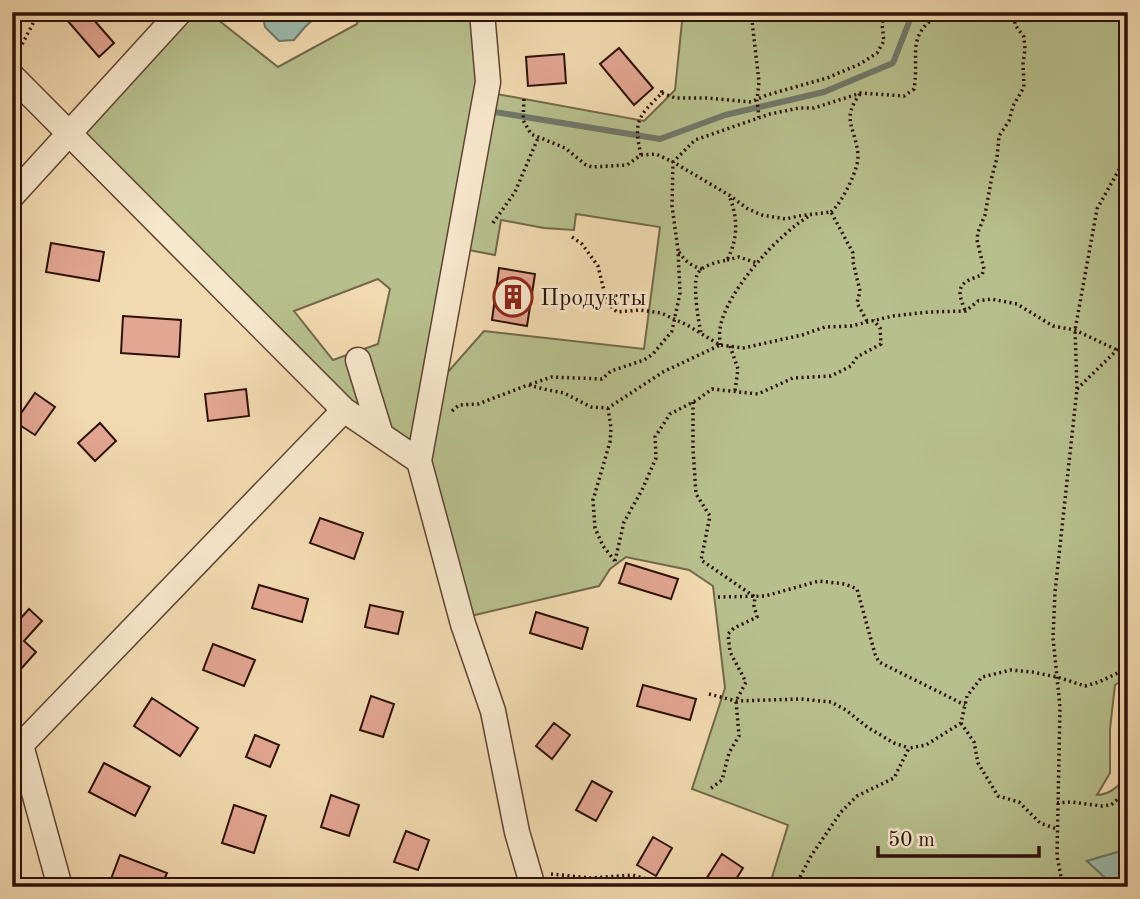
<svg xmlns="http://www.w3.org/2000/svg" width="1140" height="899" font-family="'Old Standard TT',serif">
  <rect width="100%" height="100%" fill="#f2dab0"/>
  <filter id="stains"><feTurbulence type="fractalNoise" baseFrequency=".00286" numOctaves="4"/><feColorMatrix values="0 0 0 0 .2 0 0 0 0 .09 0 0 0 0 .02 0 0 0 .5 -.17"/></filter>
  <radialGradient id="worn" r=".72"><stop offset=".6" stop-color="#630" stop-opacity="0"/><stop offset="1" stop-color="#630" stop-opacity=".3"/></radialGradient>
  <path fill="#b7c08d" stroke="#72684a" stroke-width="2" fill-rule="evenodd" d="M181,12H208L278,67L357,24L360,12H482L486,92L644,121L675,90L683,12H1128V677L1115,685L1110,729V773L1097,795C1112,794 1120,785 1128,773V849L1087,861L1115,887H769L788,825L692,789L725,688L713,586L689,570L626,557L610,569L599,586L462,618L420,467L73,137ZM576,214L660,227L644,349L484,331L433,389L458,248L495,255L501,220L544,228L574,230ZM378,279L390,289L378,344L333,360L294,311Z"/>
  <path fill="#9bbbab" stroke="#6f7769" stroke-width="2" d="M262,12H318L317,16L305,27L294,40L279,41L265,27Z
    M1128,849V887H1115L1087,861Z"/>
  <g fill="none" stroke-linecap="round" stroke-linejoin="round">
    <path stroke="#6f7769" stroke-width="6" d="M489,111L660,139L725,115L824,92L893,63L913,12"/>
  </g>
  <path fill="#e3a692" stroke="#2d1107" stroke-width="2" d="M60,12H87L114,43L99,57Z
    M619,48L653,88L634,105L600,64Z
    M564,54L566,83L528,86L526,57Z
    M51,243L104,252L99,281L46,272Z
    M499,268L535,274L527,326L492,320Z
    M123,316L181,320L179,357L121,353Z
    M246,389L249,416L208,421L205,394Z
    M35,393L55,407L35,435L15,422Z
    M100,423L116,441L95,461L78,443Z
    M320,518L363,533L354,559L310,543Z
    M626,563L678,579L671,599L619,583Z
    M259,585L308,599L302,622L252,608Z
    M370,605L403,612L398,634L365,627Z
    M29,609L42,621L24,641L36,652L12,679V628Z
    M536,612L588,628L582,649L530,633Z
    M213,644L255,660L244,686L203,670Z
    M643,685L696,699L690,720L637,706Z
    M371,696L394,704L383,737L360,730Z
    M152,698L198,728L180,756L134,726Z
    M554,723L570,735L552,759L536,746Z
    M255,735L279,745L270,767L246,757Z
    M104,763L150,787L135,816L89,792Z
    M592,781L612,792L596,821L576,810Z
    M331,795L359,805L349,836L321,827Z
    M234,805L266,816L254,853L222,843Z
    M406,831L429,840L418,870L394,862Z
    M653,837L672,848L656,876L637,865Z
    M722,854L743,868L731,887H701Z
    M120,855L167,873L161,887H108Z"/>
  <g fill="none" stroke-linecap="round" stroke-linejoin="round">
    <g stroke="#5e4331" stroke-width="27">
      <path id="minor" d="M482,12L488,82L419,461L463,624L493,711L517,832L533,887
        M12,76L344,410L419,461
        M12,196L180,12
        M358,360L381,435
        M12,737L21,745L60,887
        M21,745L344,410"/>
    </g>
    <path stroke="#2d1107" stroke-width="3.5" stroke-dasharray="2 3.5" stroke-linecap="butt" d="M751,12L759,82L757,100L759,118
      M17,54L39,12
      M662,93L675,98H707L751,102L767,95L827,78L860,64L877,53L884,41L882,24L884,16
      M524,99L523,120L531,134L565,148L586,165L592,167L627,165L641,155L656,154L673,162L672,206L678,250L680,293L672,331L653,354L644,360L611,371L602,379L552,377L528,385
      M641,155C633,121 638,117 662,93L661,87
      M831,212C842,203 858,170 858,157C857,128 839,120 861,93
      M493,223L515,192L538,138
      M572,237L582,244L598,266L607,303L617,312L640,310L661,313L687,325L720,345L743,348L802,335L825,327L851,326L893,316L929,312L966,311L978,301L991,299L1017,304L1053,326L1075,330L1117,350
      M679,252C685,261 691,266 702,269
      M727,260L739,257L757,263
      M965,310C955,287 960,282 982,275L984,269L977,240L978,232L985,215L992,176L997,158L999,136L1009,121L1013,106L1024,87L1023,64L1025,49L1024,37L1015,25L1014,12
      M867,321L857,303L860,291L853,262V253L831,212L798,216L786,219L762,215L748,209L729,195L673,162L695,140L770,114L799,108H814L861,93L904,96L914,89C920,52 904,35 943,12
      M701,332C698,321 693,285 697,275C701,265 718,262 727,260C738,239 738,219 730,198
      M720,345C720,340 719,334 720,329C725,292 780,232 811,215
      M730,346L738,369L735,391
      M1077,389L1117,350L1128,345
      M693,402V449L696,494L710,516L701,560L755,597L754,606L757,617L734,628L728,634L730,652L746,682L736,701L739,736L729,753L722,780L710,789
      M608,408L611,428L610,442L593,500L595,528L603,546L615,561
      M452,411L459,405L478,404L528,385L548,390L564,393L591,407L608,408L663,372L720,345
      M615,561L624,522L642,490L656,458L655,437L670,414L697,400L712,389L758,394L793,378L831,376L851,366L857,357L881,344L880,328L873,320
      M718,597L765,596L819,581L845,584L857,589L875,654L879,662L965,705
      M709,694L736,701L801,699L831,702L846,710L867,727L894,743L909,748
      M961,723L974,742L978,763L998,796L1019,802L1040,823L1057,829
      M1057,803L1071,802L1102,806L1111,805L1118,799L1128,785
      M551,874L591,878L633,875L673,887
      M800,877L811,856L841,812L857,796L894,778L909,748L926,745L961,723L967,696L982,677L1011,670L1032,672L1057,677L1085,686L1099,682L1128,668
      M586,887L591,878
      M1063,887L1057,856L1060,707L1053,638L1055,592L1077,389L1075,330L1097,209L1121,166L1128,148"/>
    <use href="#minor" stroke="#f7e7cc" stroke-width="24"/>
  </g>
  <defs>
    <g id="building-ring" transform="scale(2.0125)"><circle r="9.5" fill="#f7e7cc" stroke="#8f2418" stroke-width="1.5"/><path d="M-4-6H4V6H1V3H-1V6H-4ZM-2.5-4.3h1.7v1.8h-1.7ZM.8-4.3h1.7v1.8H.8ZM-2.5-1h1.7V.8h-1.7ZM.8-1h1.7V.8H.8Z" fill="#8f2418"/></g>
  </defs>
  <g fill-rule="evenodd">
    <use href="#building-ring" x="513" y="297"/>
  </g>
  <g text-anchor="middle" stroke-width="5" stroke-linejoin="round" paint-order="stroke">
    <g font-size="24" fill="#2d1107" stroke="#f7e7cc" text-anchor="start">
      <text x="540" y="305">Продукты</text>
    </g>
  </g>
  <rect width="1140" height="899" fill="none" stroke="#f2dab0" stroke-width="42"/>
  <rect x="14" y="14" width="1112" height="871" fill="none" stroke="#2d1107" stroke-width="3.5"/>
  <rect x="21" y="21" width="1098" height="857" fill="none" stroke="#2d1107" stroke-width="2"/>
  <path d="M878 846v10h161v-10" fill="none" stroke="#2d1107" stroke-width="3.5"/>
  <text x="888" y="846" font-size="21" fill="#2d1107" stroke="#f7e7cc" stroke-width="5" paint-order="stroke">50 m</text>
  <rect width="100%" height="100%" filter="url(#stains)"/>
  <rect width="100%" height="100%" fill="url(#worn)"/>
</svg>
